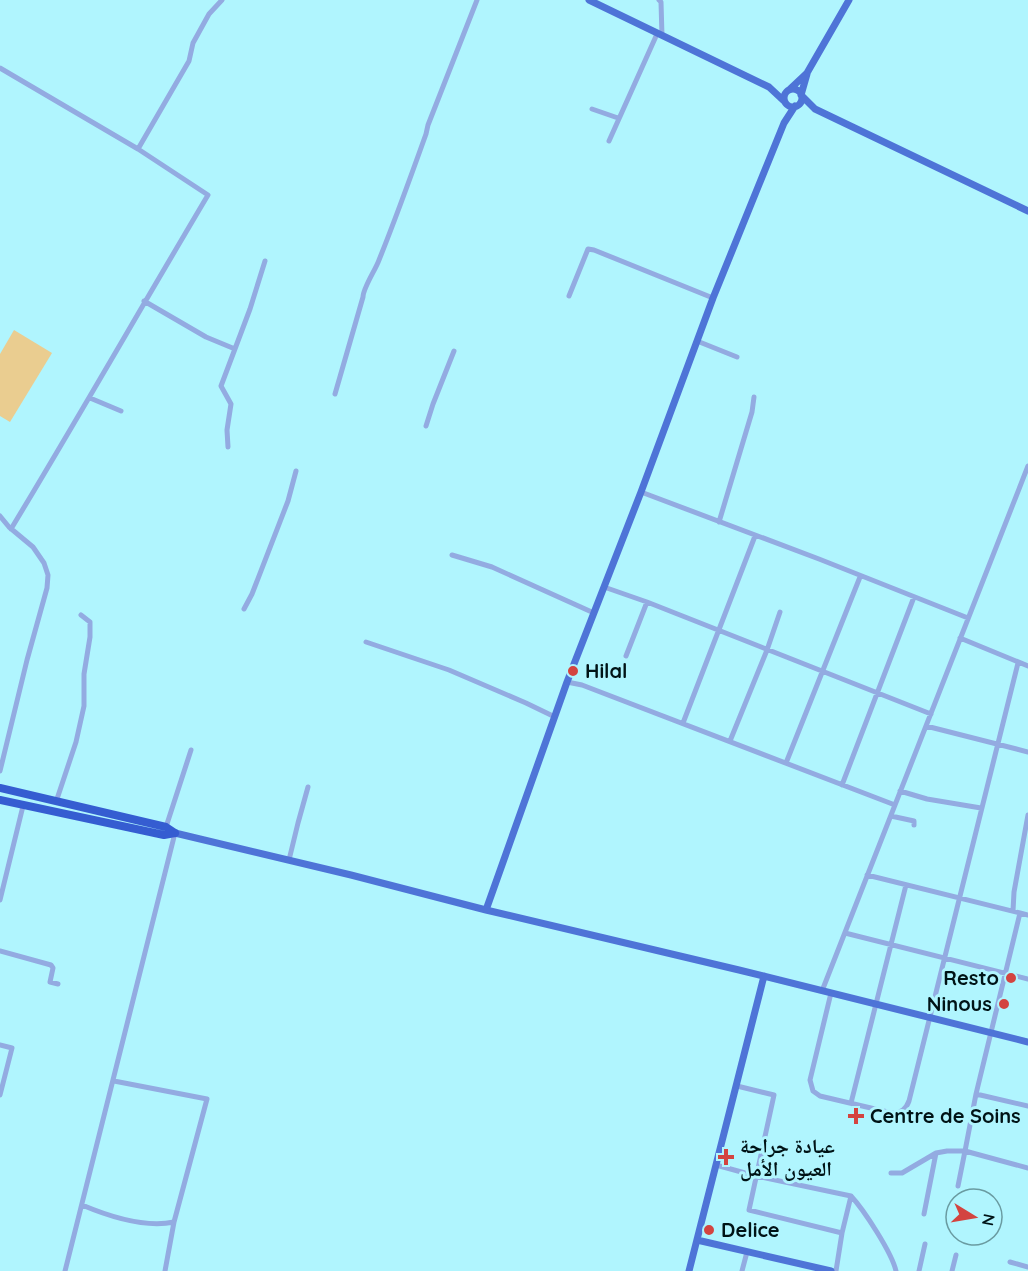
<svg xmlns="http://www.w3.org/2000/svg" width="1028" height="1271" font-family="Quicksand,'Noto Naskh Arabic',sans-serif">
  <rect width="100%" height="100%" fill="#b0f5fe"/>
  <path fill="#eacd90" d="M14,330L52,353L10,422L0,416V354Z"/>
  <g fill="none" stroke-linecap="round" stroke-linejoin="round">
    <path stroke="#93abe1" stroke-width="5" d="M659,0L661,2L662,36
      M0,68L138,149L208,195C142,306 78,418 11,529
      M592,109L618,118
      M609,141L657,34
      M138,149L189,61L193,43L209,14L222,0
      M569,296L588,249L594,250L713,298
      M144,301L206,337L235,349
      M697,341L737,357
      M335,394L363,297C363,288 376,269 379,260C396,218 411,176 426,134L428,125L477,0
      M90,398L121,411
      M426,426L433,404L454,351
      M228,447L227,430L231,404L221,386L250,309L265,261
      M641,492L819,559L968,618
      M0,516L9,527L33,547L44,563L48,575L47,588L27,660L0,771
      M719,522L752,412L754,397
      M452,555L492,567L594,613
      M604,587L647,602L931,714
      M244,609L252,594L288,501L296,471
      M960,638L1028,666
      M366,642L449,670L526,703L555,717
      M626,656L647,602
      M567,682L582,685L895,805
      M683,723L755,536
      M926,726L1028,752
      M730,741L767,650L780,612
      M786,763L860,577
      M842,785L914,597
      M900,791L927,799L981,808
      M56,802L76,742L84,706V674L90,637V622L81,615
      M891,816L914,821V825
      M166,827L191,750
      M289,860L298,823L308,787
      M867,875L1020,913
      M0,900L23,806
      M1013,911L1014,892L1028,815
      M1028,915L1020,913L976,1094L965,1151L1028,1168
      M845,933L1028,979
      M0,951L51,965L53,968L50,982L58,984
      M822,991L1028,466
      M831,993L810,1080L813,1091L820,1096L892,1113C901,1114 906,1109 909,1101L1018,663
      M0,1045L12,1048L0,1095
      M737,1086L774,1095L749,1210L842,1233
      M976,1094L1028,1106
      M851,1103L906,885
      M716,1165L756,1176L851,1196C864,1210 892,1253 896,1271
      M891,1173H902L936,1153L947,1151H965L958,1186
      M82,1205C108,1216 145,1228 174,1222L207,1099L114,1081
      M924,1214L936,1153
      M1010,1262L1028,1267
      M65,1271L175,833
      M165,1271L174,1222
      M742,1271L747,1252
      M836,1271L842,1233L851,1196
      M919,1271L925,1244
      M952,1271L956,1255"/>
    <path stroke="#4e74d7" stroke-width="7" d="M589,0L769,87L784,101
      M784 98a9 9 0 1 1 18 0a9 9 0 1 1-18 0Z
      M790,89L807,73L849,0
      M801,95L807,74
      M802,96L815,109L1028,211
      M175,833L351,875L486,910L739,970L1028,1042
      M486,910L567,682L641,492L713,298L784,123L795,106
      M697,1240L831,1271
      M689,1271L764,976"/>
    <path stroke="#355dd1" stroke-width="8" d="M0,788L166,827L175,833
      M0,800L164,835L175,833"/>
  </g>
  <g fill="#d34440" stroke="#b0f5fe" stroke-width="2">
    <circle cx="573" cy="671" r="6"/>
    <circle cx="1011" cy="978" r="6"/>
    <circle cx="1004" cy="1004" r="6"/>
    <path d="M853 1107h6v6h6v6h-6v6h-6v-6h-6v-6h6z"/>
    <path d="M723 1148h6v6h6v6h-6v6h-6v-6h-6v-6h6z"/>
    <circle cx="709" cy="1230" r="6"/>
  </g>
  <g text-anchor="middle" stroke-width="6" stroke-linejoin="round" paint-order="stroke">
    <g font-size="20" font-weight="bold" fill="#001316" stroke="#b0f5fe" text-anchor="start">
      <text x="585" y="678">Hilal</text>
      <text x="999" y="985" text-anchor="end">Resto</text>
      <text x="992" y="1011" text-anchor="end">Ninous</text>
      <text x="870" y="1123">Centre de Soins</text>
      <text x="740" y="1153">عيادة جراحة<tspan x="740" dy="23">العيون الأمل</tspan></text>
      <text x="721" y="1237">Delice</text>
    </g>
  </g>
  <g transform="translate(974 1217) rotate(101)"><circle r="28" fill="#b0f5fe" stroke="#6a9ba1" stroke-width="1.5"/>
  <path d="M0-4.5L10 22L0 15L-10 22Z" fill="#d34440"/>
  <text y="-9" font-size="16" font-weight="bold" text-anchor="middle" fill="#001316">N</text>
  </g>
</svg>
